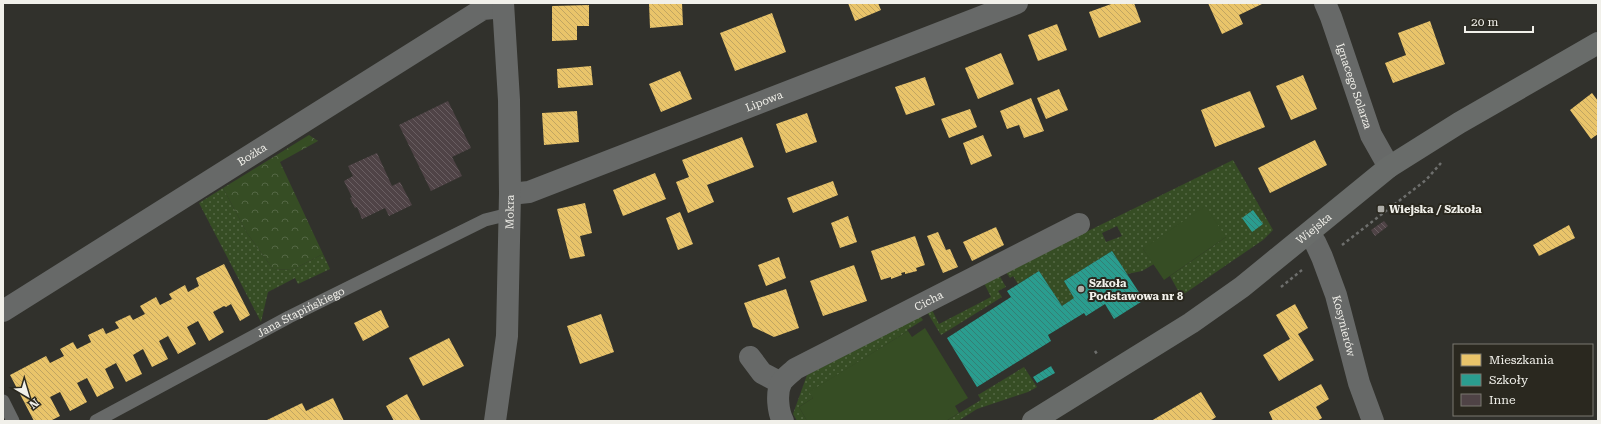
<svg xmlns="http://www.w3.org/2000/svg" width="1601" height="424" font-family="'Roboto Serif',serif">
  <defs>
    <pattern id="grass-dots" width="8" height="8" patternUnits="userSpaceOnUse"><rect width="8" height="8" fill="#364d24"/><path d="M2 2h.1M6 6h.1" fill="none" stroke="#546744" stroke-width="1.8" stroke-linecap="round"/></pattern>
    <pattern id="forest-crowns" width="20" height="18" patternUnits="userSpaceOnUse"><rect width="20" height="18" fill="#364d24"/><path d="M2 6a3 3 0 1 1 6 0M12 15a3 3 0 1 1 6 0" fill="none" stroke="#546744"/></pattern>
    <pattern id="homes-back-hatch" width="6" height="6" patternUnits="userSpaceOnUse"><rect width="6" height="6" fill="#e9c46a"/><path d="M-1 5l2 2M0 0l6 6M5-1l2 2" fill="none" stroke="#c1a561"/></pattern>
    <pattern id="schools-back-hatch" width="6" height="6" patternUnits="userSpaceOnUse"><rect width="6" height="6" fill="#2a9d8f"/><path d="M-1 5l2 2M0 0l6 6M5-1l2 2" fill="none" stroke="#347f75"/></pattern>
    <pattern id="building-back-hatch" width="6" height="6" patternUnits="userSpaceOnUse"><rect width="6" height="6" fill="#4f4346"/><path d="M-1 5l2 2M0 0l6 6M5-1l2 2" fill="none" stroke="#695e61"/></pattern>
  </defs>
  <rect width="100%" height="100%" fill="#31312c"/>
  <path fill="url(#grass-dots)" fill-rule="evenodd" d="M1233,160L1273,230L1263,240L1181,296L1170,276L1226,237L1143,249L1154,264L1142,271L1127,274L1112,251L1064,281L1074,298L1062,306L1039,271L1018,284L1013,276L1010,278L1006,272L1010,271L1086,232ZM1117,226L1122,236L1106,242L1102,233Z
    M223,188L247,233L273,269L292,270L323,254L330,269L298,284L295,278L268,292L261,322L199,203Z
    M999,275L1006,287L998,291L1002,297L941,335L927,312L932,310L939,324L991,297L984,283Z
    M920,316L923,320L907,330L908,331L810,392L813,398L799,407L807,421H797L793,414L807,375Z
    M1024,367L1037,387L1028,392L977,409L958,421H946L981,400L978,395Z"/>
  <path fill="url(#forest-crowns)" d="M309,135L318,141L280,162L323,254L292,270L273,269L247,233L223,188Z"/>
  <path fill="#364d24" d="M1205,206L1226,237L1164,280L1143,249Z
    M925,328L968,398L955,406L959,413L946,421H807L799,407L813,398L809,392L908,331L912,337Z"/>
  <path fill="url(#homes-back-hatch)" d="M649,3H682L683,25L650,28Z
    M848,3H878L881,10L855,21Z
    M1114,3H1134L1141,22L1099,38L1089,12Z
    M1208,3H1264L1239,15L1243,24L1222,34Z
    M589,5V26H577V40L552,41V6Z
    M772,13L786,52L735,71L720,33Z
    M1430,21L1445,64L1393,83L1385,63L1406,55L1398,33Z
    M1057,24L1067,50L1038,61L1028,35Z
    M1001,53L1014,84L978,99L965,68Z
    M591,66L593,85L558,88L557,69Z
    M680,71L692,99L661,112L649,84Z
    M1303,75L1317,109L1291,120L1276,86Z
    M925,77L935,105L906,115L895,87Z
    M1059,89L1068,110L1046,119L1037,98Z
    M1250,91L1265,127L1215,147L1201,110Z
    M1592,93L1598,101V134L1591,139L1570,110Z
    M1031,98L1044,131L1024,138L1019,125L1007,129L1000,111Z
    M970,109L977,127L949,138L941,119Z
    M577,111L579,142L544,145L542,113Z
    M807,113L817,142L786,153L776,124Z
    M983,135L992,156L971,165L963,143Z
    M742,137L754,167L707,185L714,202L688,213L676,182L689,177L682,160Z
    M1315,140L1327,165L1270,193L1258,168Z
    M655,173L666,199L623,216L613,190Z
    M833,181L838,195L793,213L787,198Z
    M585,203L592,233L580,236L585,256L570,259L557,209Z
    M680,212L693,244L678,250L666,218Z
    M848,216L857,242L840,248L831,223Z
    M1569,225L1575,238L1539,256L1533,245Z
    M996,227L1004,245L972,261L963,242Z
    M938,232L946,250L950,249L958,267L943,273L927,236Z
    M915,236L925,265L916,268L917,271L905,274V272L901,273L902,275L891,279V277L881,280L871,251Z
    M779,257L786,278L766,286L758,265Z
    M224,264L250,315L240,321L231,304L226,307L224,306L213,312L224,332L209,341L198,321L187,327L196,344L178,354L168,336L159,341L168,359L152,367L143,349L133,355L142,374L126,382L116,363L105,369L114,388L97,397L87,378L77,383L87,402L70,411L60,392L50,397L60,416L50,421L44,420L34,421L10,375L46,356L50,363L64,356L60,349L73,342L77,349L91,342L88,335L103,328L106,334L119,328L115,322L130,315L133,320L145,314L140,306L156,297L160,305L172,299L169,294L185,285L188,292L199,286L196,278Z
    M854,265L867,301L823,316L810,281Z
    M786,289L799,328L774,337L753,327L744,303Z
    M1295,304L1308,328L1298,334L1314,360L1279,381L1263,355L1290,339L1276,315Z
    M381,310L389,327L363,341L354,323Z
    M601,314L614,352L580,364L567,326Z
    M449,338L464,366L423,386L409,358Z
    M1321,384L1329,399L1316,407L1322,418L1317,421H1273L1269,412Z
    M1201,392L1216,417L1210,421H1151Z
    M407,394L421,421H394L386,406Z
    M333,398L344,421H265L302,403L306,411Z"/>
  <path fill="url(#schools-back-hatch)" d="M1253,210L1263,224L1252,232L1242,218Z
    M1112,251L1144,300L1114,319L1105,304L1086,316L1084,313L1048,335L1051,341L977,387L947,338L1011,297L1007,291L1039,271L1062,306L1074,298L1064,281Z
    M1051,366L1055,373L1037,383L1033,377Z"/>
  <path fill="url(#building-back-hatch)" d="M448,101L471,148L452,157L462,176L431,191L399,125Z
    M377,153L392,186L400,182L412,205L389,216L385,208L362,219L357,207L355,208L350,198L352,197L344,181L353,176L348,166Z
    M1384,221L1388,226L1375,236L1371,230Z"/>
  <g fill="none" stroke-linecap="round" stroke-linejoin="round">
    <path stroke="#6e6f6d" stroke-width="2.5" stroke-dasharray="3 3" stroke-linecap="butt" d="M1342,245L1426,180L1441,163
      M1281,287L1302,270
      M1095,351L1097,354"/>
    <g stroke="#676968" stroke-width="13">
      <path d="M3,401L13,421"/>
      <path id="s1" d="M96,421L289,317L485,220L509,214"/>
    </g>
    <g stroke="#676968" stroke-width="22">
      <path id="s2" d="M1325,3L1331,17L1371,135L1389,167"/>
      <path id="s3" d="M510,194L529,192L1017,3"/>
      <path id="s4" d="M1309,234L1315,242L1322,257L1336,295L1359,383L1373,421"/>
      <path id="s5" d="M3,311L483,9L503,7"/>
      <path d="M750,357L762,373L781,383"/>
      <path id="s6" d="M495,421L507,336L510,194L509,100L503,3"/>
      <path id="s7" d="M783,421C778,412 776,393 781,383C784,378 791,373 795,369L1079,224"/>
    </g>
    <path stroke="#696c6a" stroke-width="22" id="s8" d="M1033,421L1191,323L1242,287L1389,167L1459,123L1598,43"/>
  </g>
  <g fill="#aeada8" stroke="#2a281f" stroke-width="1.5">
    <rect x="1377" y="205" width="8" height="8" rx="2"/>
    <circle cx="1081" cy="289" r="4"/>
  </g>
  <g text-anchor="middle" stroke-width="4" stroke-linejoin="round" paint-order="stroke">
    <g font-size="11" fill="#f1f0ea" stroke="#2a281f">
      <text dy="4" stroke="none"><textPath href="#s2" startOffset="88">Ignacego Solarza</textPath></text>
      <text dy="4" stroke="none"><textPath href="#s3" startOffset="271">Lipowa</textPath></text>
      <text dy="4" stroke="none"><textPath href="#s5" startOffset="294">Bożka</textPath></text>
      <text dy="4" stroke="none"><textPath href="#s6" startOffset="210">Mokra</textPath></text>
      <text dy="4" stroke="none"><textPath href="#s8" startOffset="341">Wiejska</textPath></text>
      <text dy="4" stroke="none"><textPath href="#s7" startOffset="209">Cicha</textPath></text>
      <text dy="4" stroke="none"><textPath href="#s1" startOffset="232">Jana Stapińskiego</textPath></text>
      <text dy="4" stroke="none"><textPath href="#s4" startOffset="99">Kosynierów</textPath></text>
    </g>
    <g font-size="11" font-weight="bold" fill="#f1f0ea" stroke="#2a281f" text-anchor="start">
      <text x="1389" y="213">Wiejska / Szkoła</text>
      <text x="1089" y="287">Szkoła<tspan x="1089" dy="13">Podstawowa nr 8</tspan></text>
    </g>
  </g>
  <rect width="1601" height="424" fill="none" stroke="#f1f0ea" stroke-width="8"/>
  <rect x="1453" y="344" width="140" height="72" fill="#2a281f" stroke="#7a7870"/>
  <rect x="1461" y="354" width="20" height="12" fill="#e9c46a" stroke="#7a7870"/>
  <text x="1489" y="364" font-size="12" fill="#f1f0ea">Mieszkania</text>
  <rect x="1461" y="374" width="20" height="12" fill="#2a9d8f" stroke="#7a7870"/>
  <text x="1489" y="384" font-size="12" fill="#f1f0ea">Szkoły</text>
  <rect x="1461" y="394" width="20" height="12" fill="#4f4346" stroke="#7a7870"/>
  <text x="1489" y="404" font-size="12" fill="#f1f0ea">Inne</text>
  <g transform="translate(28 396) rotate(142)" stroke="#2a281f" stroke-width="3" paint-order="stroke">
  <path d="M0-3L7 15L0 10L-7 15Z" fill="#f1f0ea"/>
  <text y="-6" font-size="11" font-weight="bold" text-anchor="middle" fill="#f1f0ea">N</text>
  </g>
  <path d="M1465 26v6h68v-6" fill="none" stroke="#f1f0ea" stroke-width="2"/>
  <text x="1471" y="26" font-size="12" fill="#f1f0ea" stroke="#2a281f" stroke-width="3" paint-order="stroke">20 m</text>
</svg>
